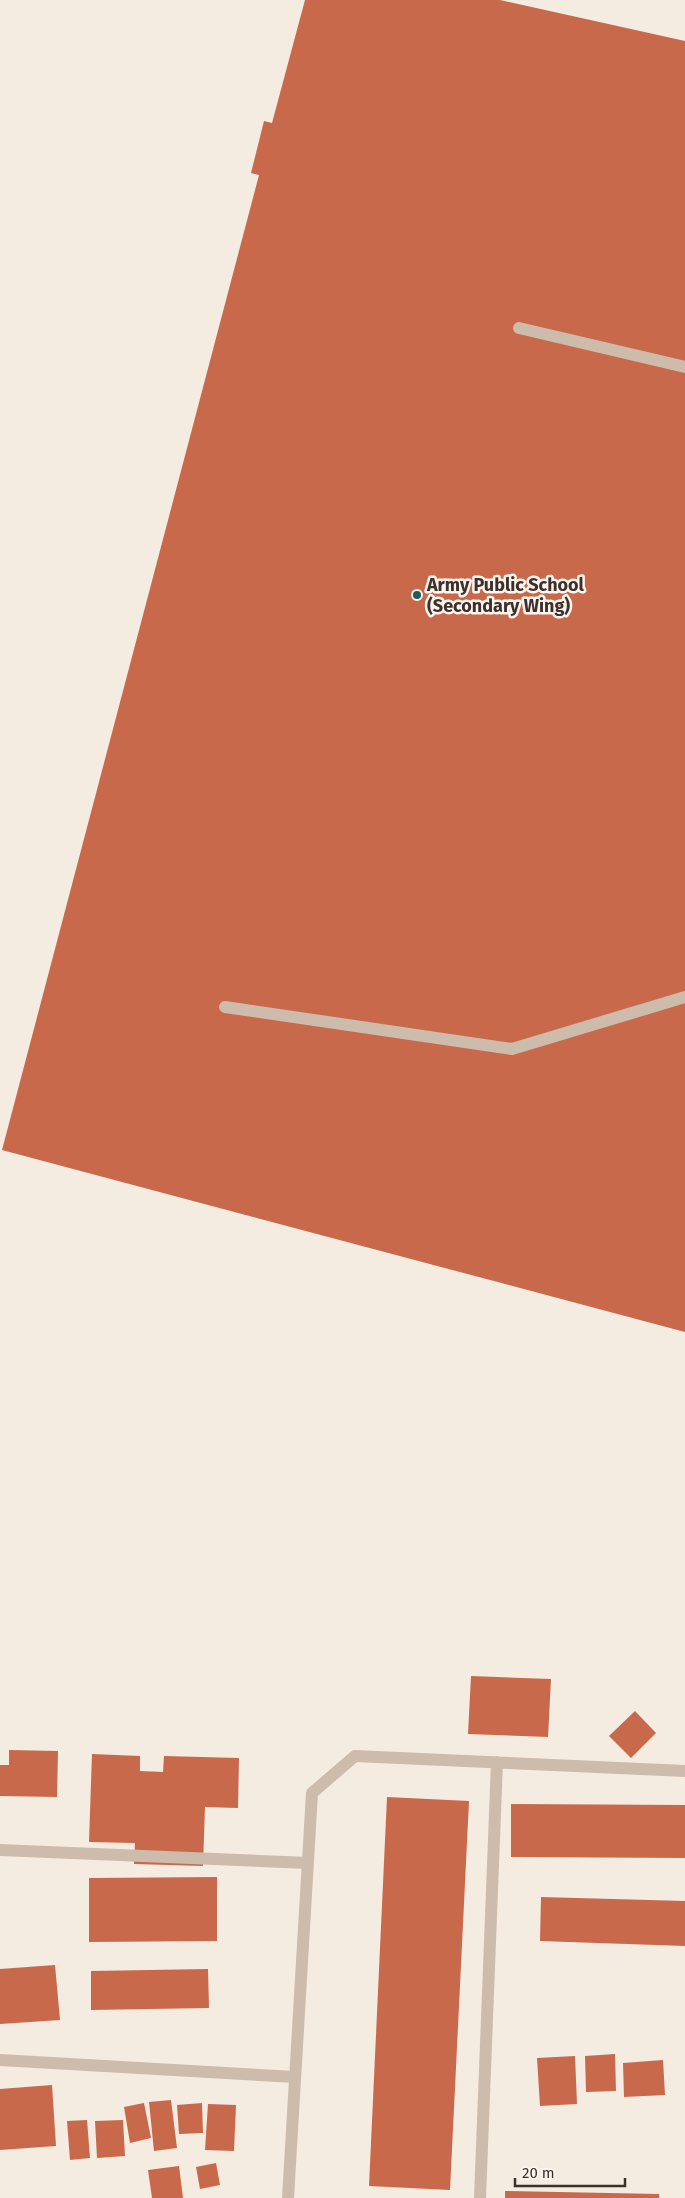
<svg xmlns="http://www.w3.org/2000/svg" width="685" height="2198" font-family="'Fira Sans',sans-serif">
  <rect width="100%" height="100%" fill="#f4ebe1"/>
  <path fill="#c8694b" d="M305,0H500L685,41V1332L2,1150L259,175L251,173L264,121L272,123Z
    M471,1676L551,1679L548,1737L468,1734Z
    M635,1711L656,1733L631,1758L609,1736Z
    M9,1750L58,1751L57,1797L0,1796V1765H9Z
    M92,1754L140,1756V1771L163,1772L164,1756L239,1758L238,1808L205,1807L203,1866L134,1864L135,1843L89,1842Z
    M387,1797L469,1801L450,2190L369,2186Z
    M511,1804L685,1805V1858L511,1857Z
    M217,1877V1941L89,1942V1878Z
    M541,1897L685,1901V1946L540,1941Z
    M55,1965L60,2020L0,2024V1969Z
    M208,1969L209,2008L91,2010V1971Z
    M615,2054L616,2091L586,2092L585,2056Z
    M575,2056L577,2104L540,2106L537,2058Z
    M663,2060L665,2095L624,2097L623,2063Z
    M52,2085L56,2146L0,2150V2089Z
    M171,2100L177,2148L154,2151L149,2102Z
    M144,2103L151,2138L130,2143L124,2107Z
    M202,2103L203,2133L179,2134L177,2105Z
    M208,2104L236,2105L234,2151L205,2150Z
    M87,2120L90,2158L70,2160L67,2121Z
    M123,2120L125,2156L97,2158L95,2121Z
    M216,2163L220,2185L200,2189L196,2167Z
    M179,2166L183,2198H152L148,2170Z
    M505,2191L659,2194V2198H505Z"/>
  <g fill="none" stroke-linecap="round" stroke-linejoin="round">
    <path stroke="#cdbbac" stroke-width="12" d="M519,328L685,367
      M225,1007L512,1049L685,997
      M0,1850L308,1863
      M0,2060L295,2077
      M288,2198L312,1793L355,1756L685,1771
      M480,2198L497,1762"/>
  </g>
  <circle fill="#1f5a5e" stroke="#fbf5ee" stroke-width="2" cx="417" cy="595" r="5"/>
  <g text-anchor="middle" stroke-width="5" stroke-linejoin="round" paint-order="stroke">
    <g font-size="18" font-weight="bold" fill="#3b302b" stroke="#fbf5ee" text-anchor="start">
      <text x="427" y="591">Army Public School<tspan x="427" dy="21">(Secondary Wing)</tspan></text>
    </g>
  </g>
  <path d="M515 2178v8h110v-8" fill="none" stroke="#3b302b" stroke-width="2.5"/>
  <text x="522" y="2178" font-size="15" fill="#3b302b" stroke="#fbf5ee" stroke-width="4" paint-order="stroke">20 m</text>
</svg>
